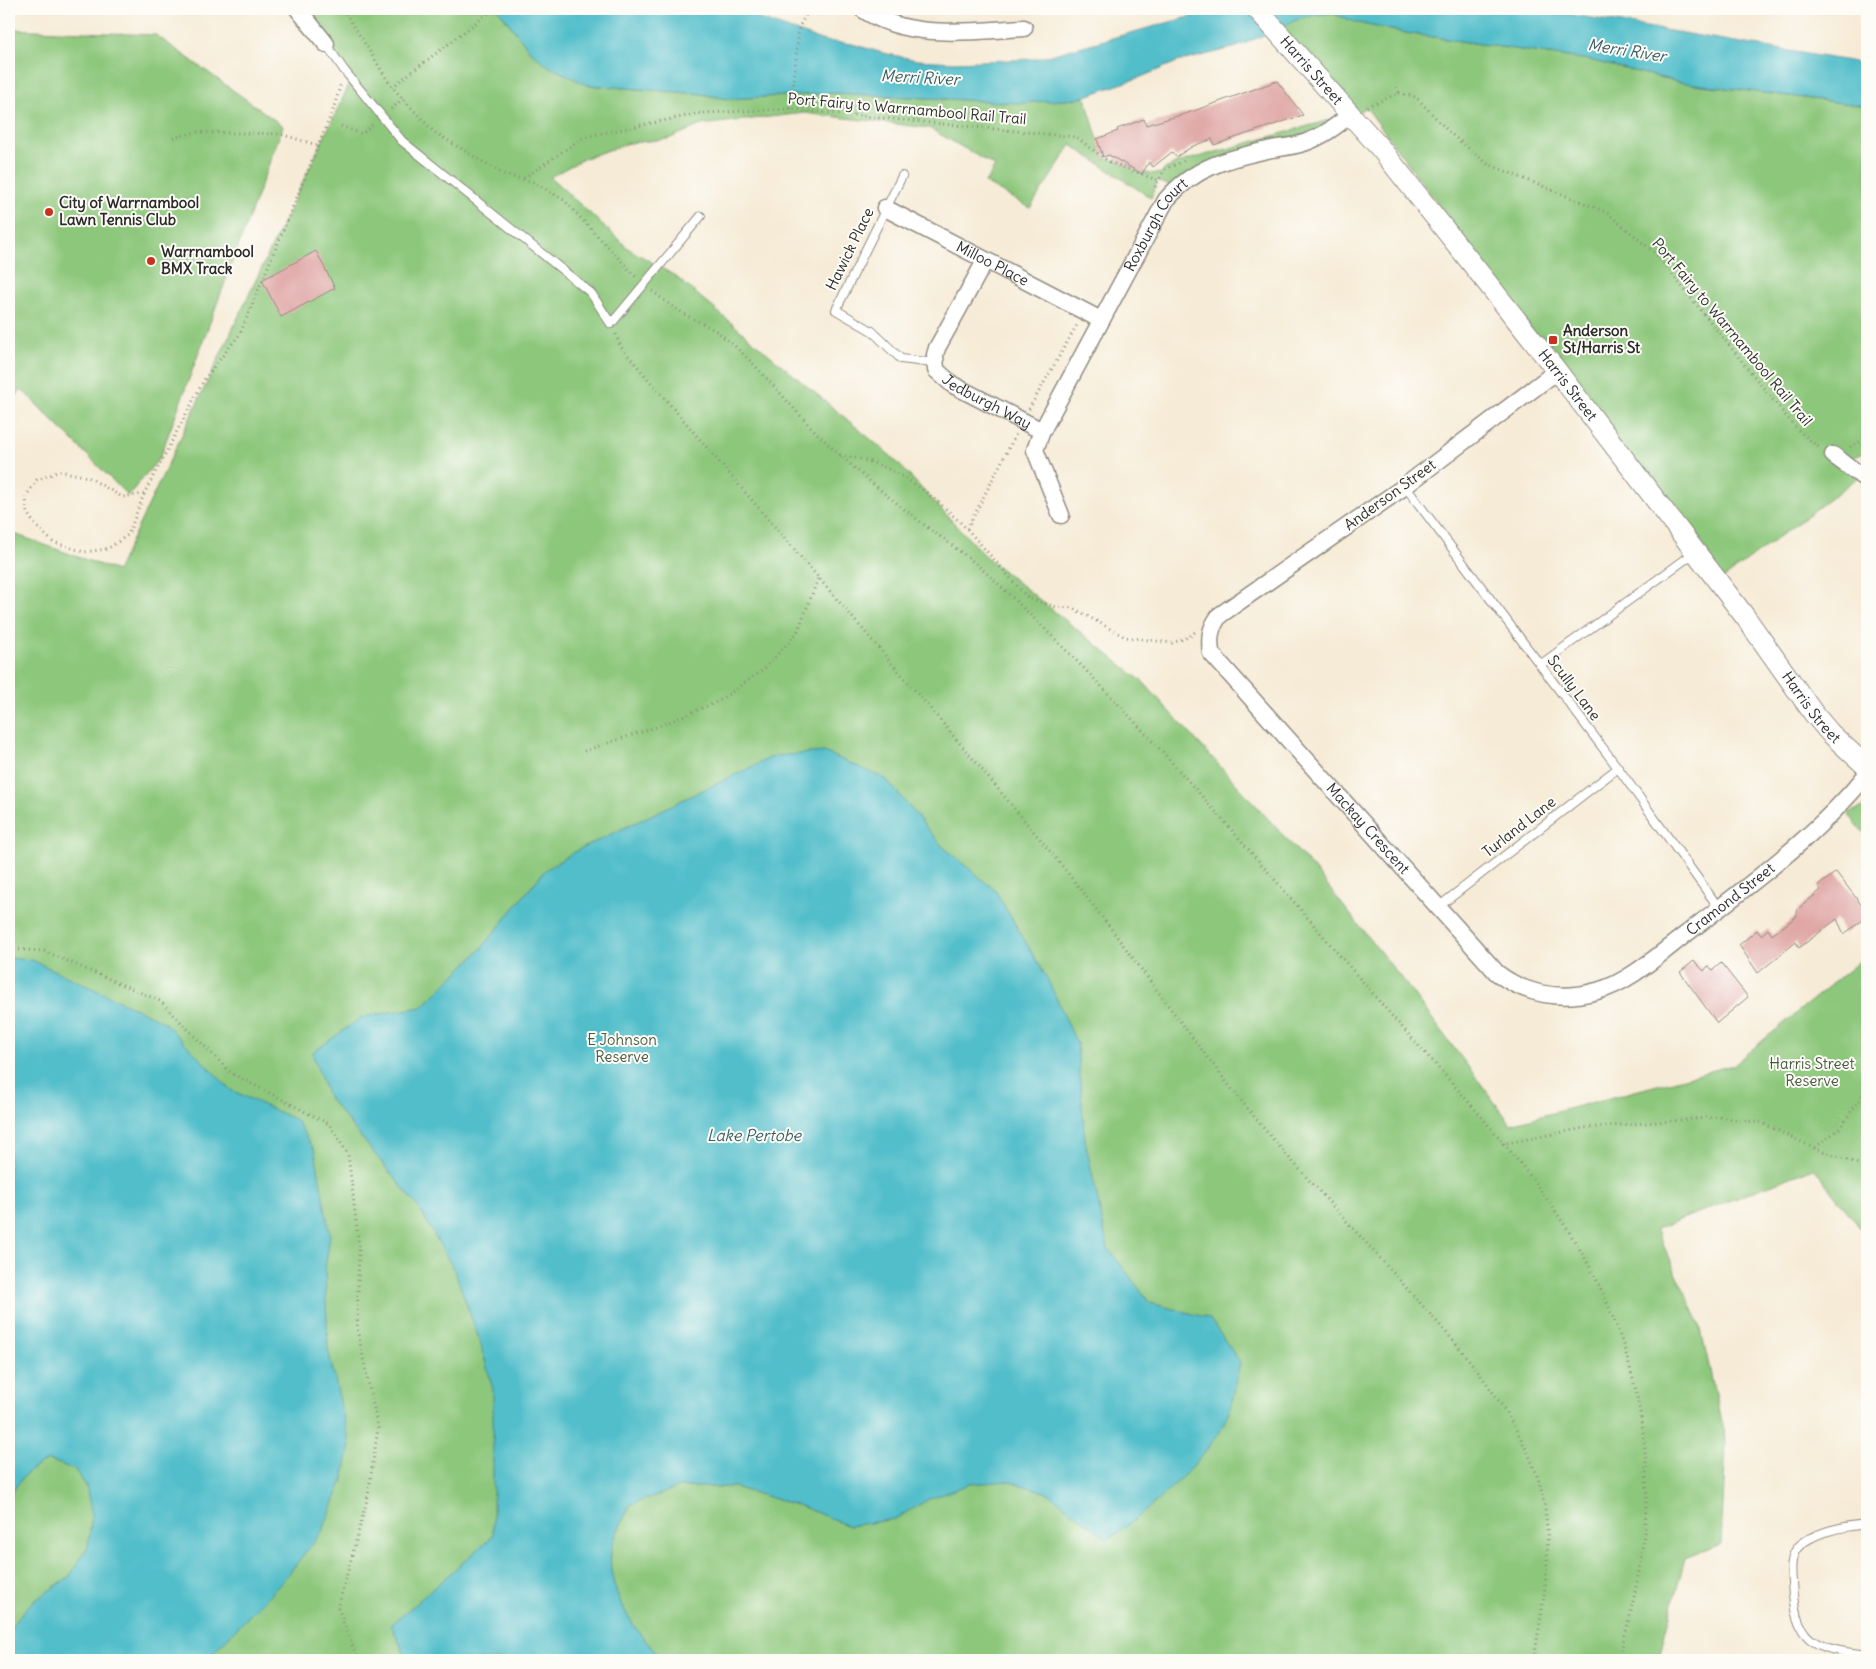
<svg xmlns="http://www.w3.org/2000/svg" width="1876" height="1669" font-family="Delius,sans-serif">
  <rect width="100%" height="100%" fill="#fdfcf7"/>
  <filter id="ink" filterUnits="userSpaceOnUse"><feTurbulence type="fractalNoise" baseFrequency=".02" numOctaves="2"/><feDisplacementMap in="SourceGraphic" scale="10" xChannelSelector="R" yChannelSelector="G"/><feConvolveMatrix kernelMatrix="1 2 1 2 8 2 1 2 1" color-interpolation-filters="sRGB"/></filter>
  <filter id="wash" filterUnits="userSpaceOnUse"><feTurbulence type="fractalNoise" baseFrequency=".0096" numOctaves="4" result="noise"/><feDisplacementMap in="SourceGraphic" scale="20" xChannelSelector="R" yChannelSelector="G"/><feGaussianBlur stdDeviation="1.12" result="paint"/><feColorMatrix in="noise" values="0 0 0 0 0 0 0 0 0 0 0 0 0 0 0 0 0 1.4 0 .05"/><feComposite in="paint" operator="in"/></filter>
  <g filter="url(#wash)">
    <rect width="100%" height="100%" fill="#f6ebd6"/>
    <path fill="#8dc77b" stroke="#5c7953" d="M298,9H498L530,51L587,85L702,94L728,99L835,93L1020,103L1077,99L1085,96L1103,157C1128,162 1137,177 1162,173L1165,169L1177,163L1351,114L1275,29L1303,17L1331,13L1363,24L1406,33L1589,60L1679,82L1867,106V452L1851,458L1860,476L1719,582L1366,107L1323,135L1264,151L1176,188L1157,181L1151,198L1071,145L1030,208L985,183L995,166L929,128L804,113L701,125L668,139L629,143L585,158L550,177L629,249L675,276L892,457L986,557L1143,682L1314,869L1409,988L1511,1124L1733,1065L1867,955V1237L1814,1168L1656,1229L1700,1325L1726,1444L1721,1544L1685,1558L1658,1660H9V532L117,571L350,83Z
      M9,29L156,35L283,126L160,457L128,496L21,389L9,408Z
      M1867,806V841L1865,834L1847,813Z"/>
    <path fill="#51beca" stroke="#3e747a" d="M498,9H711L743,13L824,41L852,44L883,53L917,60L954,62L1036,59L1217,9H1518L1574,15L1867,64V106L1679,82L1589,60L1406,33L1358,23L1331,13L1303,17L1237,47L1177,62L1141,77L1077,99L1020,103L835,93L728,99L702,94L587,85L548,66L530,51Z
      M824,752L886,779L943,847L995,890L1048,980L1077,1044L1085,1140L1108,1248L1150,1303L1209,1318L1240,1362C1236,1379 1234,1398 1228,1414C1211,1458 1146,1513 1108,1540L1050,1494L1010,1481L970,1484L929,1499L895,1519L849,1526L803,1507L734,1487H680L630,1505C624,1519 613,1537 611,1552C606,1590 637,1637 665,1660H407L391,1625L493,1536V1390L480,1342L455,1272L419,1208L328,1097L312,1053L362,1017L422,1007L480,950L545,870L574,852L774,756Z
      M9,958L32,960L164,1022L231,1090L296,1120L315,1151L330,1235L325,1269L328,1349L350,1445L343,1480L323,1530L282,1582L206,1660H9V1632L13,1624L30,1604L70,1576L88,1546L92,1515L86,1486L75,1470L49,1460C30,1467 16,1482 9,1501Z"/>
    <g id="blocks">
      <path fill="#dfa6a5" d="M1277,81L1303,115L1214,145L1212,139L1193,146L1176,157L1172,152L1153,167L1149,162L1142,174L1109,155L1103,157L1097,139L1118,131L1117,129L1144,119L1146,125L1188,113Z
        M316,251L335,288L281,317L262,280Z
        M1836,872L1867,912V917L1844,934L1837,919L1799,948L1796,942L1758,973L1739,945L1757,930L1761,935L1768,929L1772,935L1796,917L1798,909L1821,890L1818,886Z
        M1694,961L1704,971L1708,966L1713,970L1721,963L1748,997L1717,1023L1680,972Z"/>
    </g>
  </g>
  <g filter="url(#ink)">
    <use href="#blocks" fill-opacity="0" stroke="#908b80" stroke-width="1"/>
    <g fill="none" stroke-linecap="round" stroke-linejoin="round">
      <g stroke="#908b80" stroke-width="10">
        <path id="service" d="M326,44L344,70L402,141L591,293L611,324L701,216
          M902,176L836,310L872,331L901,359L934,363
          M1405,486L1618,768L1719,908
          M1540,665L1694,553
          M1437,908L1618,768
          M1867,1524C1847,1526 1815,1531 1799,1546C1790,1555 1791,1570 1792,1582C1795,1642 1811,1648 1867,1655"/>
      </g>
      <g stroke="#908b80" stroke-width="19">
        <g id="minor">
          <path d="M298,9L326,44"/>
          <path d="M862,9C909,41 970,31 1024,28"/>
          <path id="s1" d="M885,208L1101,320"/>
          <path id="s2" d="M985,261L937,348L935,355L936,370L953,385L1042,431"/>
          <path id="s3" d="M1557,371L1401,489L1220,615C1210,628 1209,637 1211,653L1497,973C1526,995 1561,1001 1597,991C1627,984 1661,953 1686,934C1749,885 1816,837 1867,774"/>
          <path d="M1833,455L1867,480"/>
          <path id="s4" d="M1061,515L1035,450L1042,431L1166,200C1195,166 1230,158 1272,149C1284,147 1298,146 1309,141C1325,135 1338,125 1351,114"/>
        </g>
      </g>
      <g stroke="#908b80" stroke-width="22">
        <g id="tertiary">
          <path id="s5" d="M1257,9L1381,149L1557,371L1746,618L1814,714L1830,733L1867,767"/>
        </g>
      </g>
      <path stroke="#908b80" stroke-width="3" stroke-dasharray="1 4" stroke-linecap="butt" d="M343,9L392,87L434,132L503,174L533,182L564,200L636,277
        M392,87L494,9
        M1396,87L1399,93
        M1367,107L1399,93L1416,97L1450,133L1488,164L1606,212L1655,253L1786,416L1799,431L1820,448
        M391,109L403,99
        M791,109L799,27L809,9
        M341,126L362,134L373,124
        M173,138L196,132L280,134L317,145
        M524,178L584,137L701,113L791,109L1076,137L1108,161L1159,181
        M1155,187L1165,169L1184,161
        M652,291C662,298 671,306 681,312C693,320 708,325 719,333C764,368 795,416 838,453C866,479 896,503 927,527C946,541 965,554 983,570C1127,702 1252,854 1379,1001C1457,1091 1562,1195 1608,1305C1660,1429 1655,1533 1618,1660
        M616,334L620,346C763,514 908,680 1049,850C1124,941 1190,1040 1266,1131C1312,1185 1362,1237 1409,1291C1457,1343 1506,1399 1533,1465C1559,1528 1544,1595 1534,1660
        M1029,409L1077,325
        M1850,447L1867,438
        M840,456C890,459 933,495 967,529L1016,434
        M144,494L128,535L107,549L84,552L53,542L36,526L27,513L26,496L37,480L60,471L88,477L122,497L144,494L205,378L240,334L333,110L341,83
        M967,529L1028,598L1056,607L1073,608L1125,637L1172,643L1189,637L1195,632
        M584,751L662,725L719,701L764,669L797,633L818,579
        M9,949L44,951L160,1001L231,1073L329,1124L348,1154L359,1246L357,1329L378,1428L368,1496L338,1608L358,1660
        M1502,1144L1584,1128L1719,1117L1762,1123L1814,1148L1867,1167
        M1815,1147L1839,1129L1867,1089"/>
      <use href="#service" stroke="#fff" stroke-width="8"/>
      <use href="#minor" stroke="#fff" stroke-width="16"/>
      <use href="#tertiary" stroke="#fff" stroke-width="20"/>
    </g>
  </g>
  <g fill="#c8321e" stroke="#fdfcf7" stroke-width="2">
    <circle cx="49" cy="212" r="5"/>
    <circle cx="151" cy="261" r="5"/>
    <rect x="1548" y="335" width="10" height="10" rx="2.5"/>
  </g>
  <g text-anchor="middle" stroke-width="4" stroke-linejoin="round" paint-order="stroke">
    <g font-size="15" fill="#2b2b2b" stroke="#fdfcf7">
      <text dy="5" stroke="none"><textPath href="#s5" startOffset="82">Harris Street</textPath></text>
      <text transform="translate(907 109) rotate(5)" y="5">Port Fairy to Warrnambool Rail Trail</text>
      <text dy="5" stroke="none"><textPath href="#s4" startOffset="326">Roxburgh Court</textPath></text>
      <text transform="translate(850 249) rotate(-64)" y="5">Hawick Place</text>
      <text dy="5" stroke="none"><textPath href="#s1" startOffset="121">Milloo Place</textPath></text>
      <text transform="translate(1732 332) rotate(50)" y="5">Port Fairy to Warrnambool Rail Trail</text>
      <text dy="5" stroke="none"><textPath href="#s5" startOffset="488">Harris Street</textPath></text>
      <text dy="5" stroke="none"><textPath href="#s2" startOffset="182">Jedburgh Way</textPath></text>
      <text transform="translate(1390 495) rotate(-36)" y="5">Anderson Street</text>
      <text transform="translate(1574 688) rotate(53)" y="5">Scully Lane</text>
      <text dy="5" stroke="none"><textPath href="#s5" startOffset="892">Harris Street</textPath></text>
      <text transform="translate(1519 827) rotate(-38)" y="5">Turland Lane</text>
      <text dy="5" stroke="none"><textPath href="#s3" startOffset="692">Mackay Crescent</textPath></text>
      <text dy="5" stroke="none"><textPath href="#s3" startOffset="1154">Cramond Street</textPath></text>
    </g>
    <g font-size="15" font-weight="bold" fill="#2b2b2b" stroke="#fdfcf7" text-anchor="start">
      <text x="59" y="208">City of Warrnambool<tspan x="59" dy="17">Lawn Tennis Club</tspan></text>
      <text x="161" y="257">Warrnambool<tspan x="161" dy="17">BMX Track</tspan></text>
      <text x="1563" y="336">Anderson<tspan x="1563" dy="17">St/Harris St</tspan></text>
    </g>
    <g font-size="15" fill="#485a43" stroke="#fdfcf7">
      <text x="622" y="1045">E Johnson<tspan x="622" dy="17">Reserve</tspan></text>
      <text x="1812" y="1069">Harris Street<tspan x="1812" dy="17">Reserve</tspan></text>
    </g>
    <g font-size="16" font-style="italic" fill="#385e63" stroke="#fdfcf7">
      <text transform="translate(1627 50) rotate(9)" y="6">Merri River</text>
      <text transform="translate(920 77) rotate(3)" y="6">Merri River</text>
      <text x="754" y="1141">Lake Pertobe</text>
    </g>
  </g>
  <rect width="1876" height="1669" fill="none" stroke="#fdfcf7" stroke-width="30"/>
</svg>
